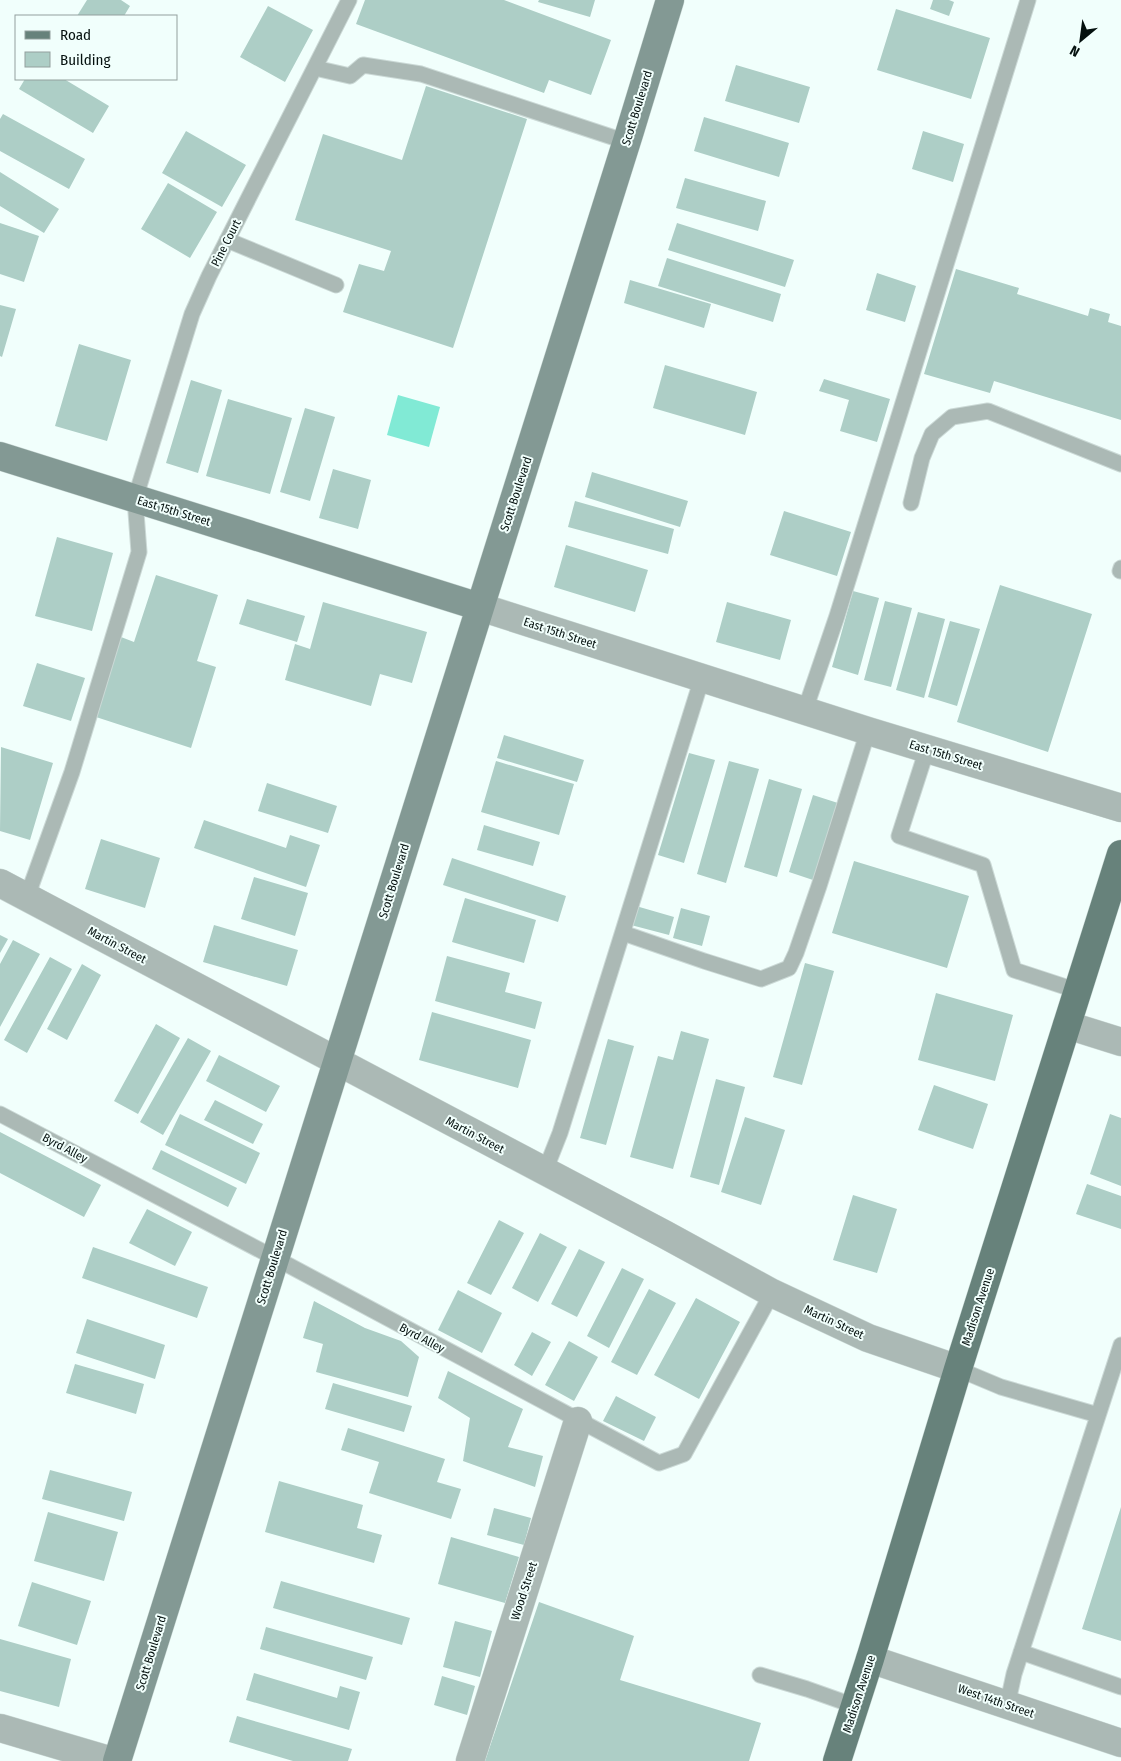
<svg xmlns="http://www.w3.org/2000/svg" width="1121" height="1761" font-family="'Fira Sans Condensed',sans-serif">
  <rect width="100%" height="100%" fill="#f1fffc"/>
  <path fill="#81ead5" d="M398,395L440,407L429,447L387,435Z"/>
  <path fill="#adcec6" d="M87,0H121L130,6L124,16H77Z
    M365,0H504L611,40L591,95L549,80L544,93L356,24Z
    M539,0H595L590,17L538,2Z
    M933,0H949L954,2L949,16L930,9Z
    M268,6L313,30L285,82L240,57Z
    M896,9L990,38L971,99L877,70Z
    M736,65L810,87L799,123L725,101Z
    M25,79H64L109,106L93,133L19,89Z
    M426,86L527,119L453,348L343,312L359,264L384,271L391,251L295,220L323,134L402,160Z
    M3,114L85,159L69,189L0,151V119Z
    M704,117L789,143L779,177L694,151Z
    M186,131L246,165L222,207L162,173Z
    M923,131L964,144L953,182L912,169Z
    M0,172L59,209L44,233L0,206Z
    M685,178L766,201L758,231L676,208Z
    M168,183L217,212L190,258L141,229Z
    M0,223L39,236L24,282L0,274Z
    M677,223L794,260L785,287L668,250Z
    M667,258L781,294L773,322L658,286Z
    M956,269L1019,288L1017,294L1088,316L1090,308L1110,314L1108,322L1121,326V420L994,381L990,393L924,374Z
    M877,273L916,286L905,322L866,310Z
    M630,280L711,304L704,328L624,303Z
    M0,305L16,309L2,357L0,356Z
    M79,344L131,360L107,441L55,426Z
    M665,365L757,392L745,435L653,408Z
    M824,379L890,399L877,442L840,431L849,400L819,391Z
    M191,380L222,390L198,473L166,463Z
    M228,399L292,418L270,494L206,476Z
    M305,408L335,417L310,501L280,492Z
    M333,469L371,480L358,529L319,518Z
    M592,472L688,501L680,527L585,497Z
    M575,501L674,529L668,554L568,527Z
    M784,511L851,532L837,576L770,555Z
    M57,537L113,553L92,631L35,616Z
    M566,545L648,570L635,612L554,587Z
    M156,575L218,595L197,661L216,667L191,748L96,717L121,637L134,642Z
    M1000,585L1092,614L1048,752L957,722Z
    M853,591L879,598L858,675L832,667Z
    M247,599L305,616L297,642L239,624Z
    M885,601L912,608L891,687L864,680Z
    M323,602L427,632L412,683L380,674L371,706L285,680L295,644L310,649Z
    M727,602L791,620L780,660L716,642Z
    M918,612L945,619L924,698L896,690Z
    M950,621L980,629L957,706L928,697Z
    M37,663L85,678L71,721L23,706Z
    M504,735L584,760L577,782L497,758Z
    M1,747L53,763L30,840L0,831Z
    M689,753L715,760L684,863L658,855Z
    M496,761L574,784L559,835L481,812Z
    M729,761L759,769L726,883L697,874Z
    M769,779L802,789L777,877L744,867Z
    M267,783L337,806L328,833L258,811Z
    M813,795L841,804L816,881L789,872Z
    M204,820L286,848L290,835L320,845L306,887L194,848Z
    M484,825L540,842L533,866L477,850Z
    M101,839L160,858L145,908L85,889Z
    M452,858L566,896L558,922L443,885Z
    M854,861L969,896L947,968L832,933Z
    M254,877L308,893L295,936L241,919Z
    M465,898L536,920L524,963L452,942Z
    M636,906L674,917L669,935L631,925Z
    M681,908L710,916L702,946L673,938Z
    M214,925L298,950L287,986L203,962Z
    M0,935L8,939L0,953Z
    M13,940L40,954L0,1027V964Z
    M447,956L510,973L505,992L542,1002L535,1029L435,1001Z
    M50,957L72,969L27,1053L4,1040Z
    M805,963L834,971L802,1085L773,1077Z
    M82,964L101,975L67,1040L47,1029Z
    M936,993L1013,1015L995,1081L918,1060Z
    M432,1012L531,1040L518,1088L419,1060Z
    M156,1024L180,1038L138,1114L114,1101Z
    M681,1031L709,1039L673,1169L630,1157L658,1056L673,1060Z
    M188,1038L211,1051L163,1135L140,1122Z
    M608,1039L634,1046L606,1145L580,1138Z
    M219,1055L280,1086L266,1112L206,1081Z
    M716,1079L745,1087L719,1185L690,1177Z
    M934,1085L988,1104L973,1149L918,1130Z
    M215,1100L263,1124L253,1144L204,1120Z
    M180,1114L260,1153L246,1184L165,1145Z
    M1110,1114L1121,1118V1186L1090,1174Z
    M745,1117L785,1130L761,1205L721,1192Z
    M0,1132L101,1185L84,1217L0,1173Z
    M161,1150L237,1188L228,1207L152,1169Z
    M1087,1184L1121,1196V1229L1076,1214Z
    M853,1195L897,1209L877,1273L833,1260Z
    M147,1209L192,1232L175,1266L129,1243Z
    M499,1220L524,1233L491,1295L467,1283Z
    M540,1233L567,1247L538,1302L512,1288Z
    M93,1247L208,1287L197,1318L82,1278Z
    M579,1249L605,1262L577,1317L551,1304Z
    M622,1268L644,1279L609,1348L587,1336Z
    M649,1289L676,1303L637,1375L611,1362Z
    M458,1290L502,1313L482,1353L438,1330Z
    M696,1298L740,1322L699,1399L654,1375Z
    M314,1301L365,1328L401,1341L419,1357L408,1397L316,1372L323,1344L303,1338Z
    M87,1319L165,1345L155,1379L76,1353Z
    M532,1332L551,1342L532,1376L514,1365Z
    M569,1341L598,1357L574,1401L545,1385Z
    M75,1364L144,1384L136,1414L66,1393Z
    M448,1371L523,1409L508,1447L543,1456L535,1487L463,1461L470,1418L438,1398Z
    M333,1383L412,1406L404,1432L325,1409Z
    M616,1396L656,1417L644,1441L603,1421Z
    M348,1428L445,1459L437,1482L461,1489L451,1519L369,1493L379,1462L341,1450Z
    M50,1470L132,1492L124,1521L42,1499Z
    M279,1481L363,1505L357,1528L382,1535L374,1563L265,1532Z
    M1121,1507V1641L1082,1629Z
    M494,1508L531,1518L524,1545L487,1535Z
    M48,1512L118,1532L104,1581L34,1561Z
    M451,1537L519,1557L505,1603L438,1584Z
    M281,1581L410,1618L402,1645L273,1608Z
    M32,1582L91,1601L77,1645L18,1626Z
    M539,1602L634,1636L620,1680L761,1723L749,1761H485Z
    M455,1621L492,1631L480,1677L443,1667Z
    M266,1627L373,1657L366,1680L260,1649Z
    M0,1639L71,1659L59,1707L0,1691Z
    M254,1673L337,1698L340,1686L360,1692L349,1730L246,1700Z
    M442,1676L475,1686L467,1715L434,1705Z
    M237,1716L352,1749L348,1761H293L229,1742Z"/>
  <g fill="none" stroke-linecap="round" stroke-linejoin="round">
    <g stroke="#cbd9d6" stroke-width="17">
      <path id="lane" d="M315,68L350,76L363,65L421,74L627,142
        M227,240L336,285
        M911,503L922,458L932,434L952,417L988,411L1121,464
        M1120,571L1121,568
        M805,710L837,616L1028,0
        M927,749L899,836L983,865L1014,970L1078,991
        M27,897L72,772L139,552L135,499L192,314L209,276L349,0
        M623,933L704,961L761,979L789,968L796,953L819,886L868,731
        M0,1114L275,1258L659,1463L684,1454L772,1293
        M545,1171L560,1133L702,678
        M958,1369L1001,1387L1098,1415
        M1021,1652L1121,1687
        M760,1675L807,1689L855,1706
        M1007,1706L1014,1674L1121,1345"/>
    </g>
    <g stroke="#cbd9d6" stroke-width="29">
      <path id="street" d="M480,607L868,731L1121,808
        M0,883L664,1234L772,1293L868,1338L958,1369
        M1067,1025L1121,1042
        M870,1659L1121,1743
        M0,1728L112,1761
        M470,1761L578,1421"/>
    </g>
    <g stroke="#cbd9d6" stroke-width="29">
      <path id="secondary" d="M0,456L480,607
        M117,1761L630,131L670,0"/>
    </g>
    <g stroke="#cbd9d6" stroke-width="29">
      <path id="primary" d="M837,1761L870,1659L958,1369L1121,854"/>
    </g>
    <use href="#lane" stroke="#abb9b5" stroke-width="15"/>
    <use href="#street" stroke="#abb9b5" stroke-width="28"/>
    <use href="#secondary" stroke="#839994" stroke-width="28"/>
    <use href="#primary" stroke="#67827b" stroke-width="28"/>
  </g>
  <g text-anchor="middle" stroke-width="4" stroke-linejoin="round" paint-order="stroke">
    <g font-size="12" fill="#05110f" stroke="#f1fffc">
      <text transform="translate(637 108) rotate(-73)" y="4">Scott Boulevard</text>
      <text transform="translate(226 243) rotate(-63)" y="4">Pine Court</text>
      <text transform="translate(516 494) rotate(-72)" y="4">Scott Boulevard</text>
      <text transform="translate(174 511) rotate(17)" y="4">East 15th Street</text>
      <text transform="translate(560 633) rotate(18)" y="4">East 15th Street</text>
      <text transform="translate(946 755) rotate(17)" y="4">East 15th Street</text>
      <text transform="translate(394 881) rotate(-73)" y="4">Scott Boulevard</text>
      <text transform="translate(117 945) rotate(28)" y="4">Martin Street</text>
      <text transform="translate(475 1135) rotate(28)" y="4">Martin Street</text>
      <text transform="translate(65 1148) rotate(28)" y="4">Byrd Alley</text>
      <text transform="translate(272 1267) rotate(-73)" y="4">Scott Boulevard</text>
      <text transform="translate(978 1307) rotate(-72)" y="4">Madison Avenue</text>
      <text transform="translate(834 1322) rotate(25)" y="4">Martin Street</text>
      <text transform="translate(422 1338) rotate(28)" y="4">Byrd Alley</text>
      <text transform="translate(524 1591) rotate(-72)" y="4">Wood Street</text>
      <text transform="translate(151 1653) rotate(-73)" y="4">Scott Boulevard</text>
      <text transform="translate(859 1694) rotate(-72)" y="4">Madison Avenue</text>
      <text transform="translate(996 1701) rotate(19)" y="4">West 14th Street</text>
    </g>
  </g>
  <rect x="15" y="15" width="162" height="65" fill="#f1fffc" stroke="#93a09d"/>
  <rect x="25" y="31" width="25" height="8" fill="#67827b" stroke="#93a09d"/>
  <text x="60" y="40" font-size="15" fill="#05110f">Road</text>
  <rect x="25" y="52" width="25" height="15" fill="#adcec6" stroke="#93a09d"/>
  <text x="60" y="65" font-size="15" fill="#05110f">Building</text>
  <g transform="translate(1081 40) rotate(209)" stroke="#f1fffc" stroke-width="4" paint-order="stroke">
  <path d="M0-4L9 19L0 12L-9 19Z" fill="#05110f"/>
  <text y="-8" font-size="14" font-weight="bold" text-anchor="middle" fill="#05110f">N</text>
  </g>
</svg>
